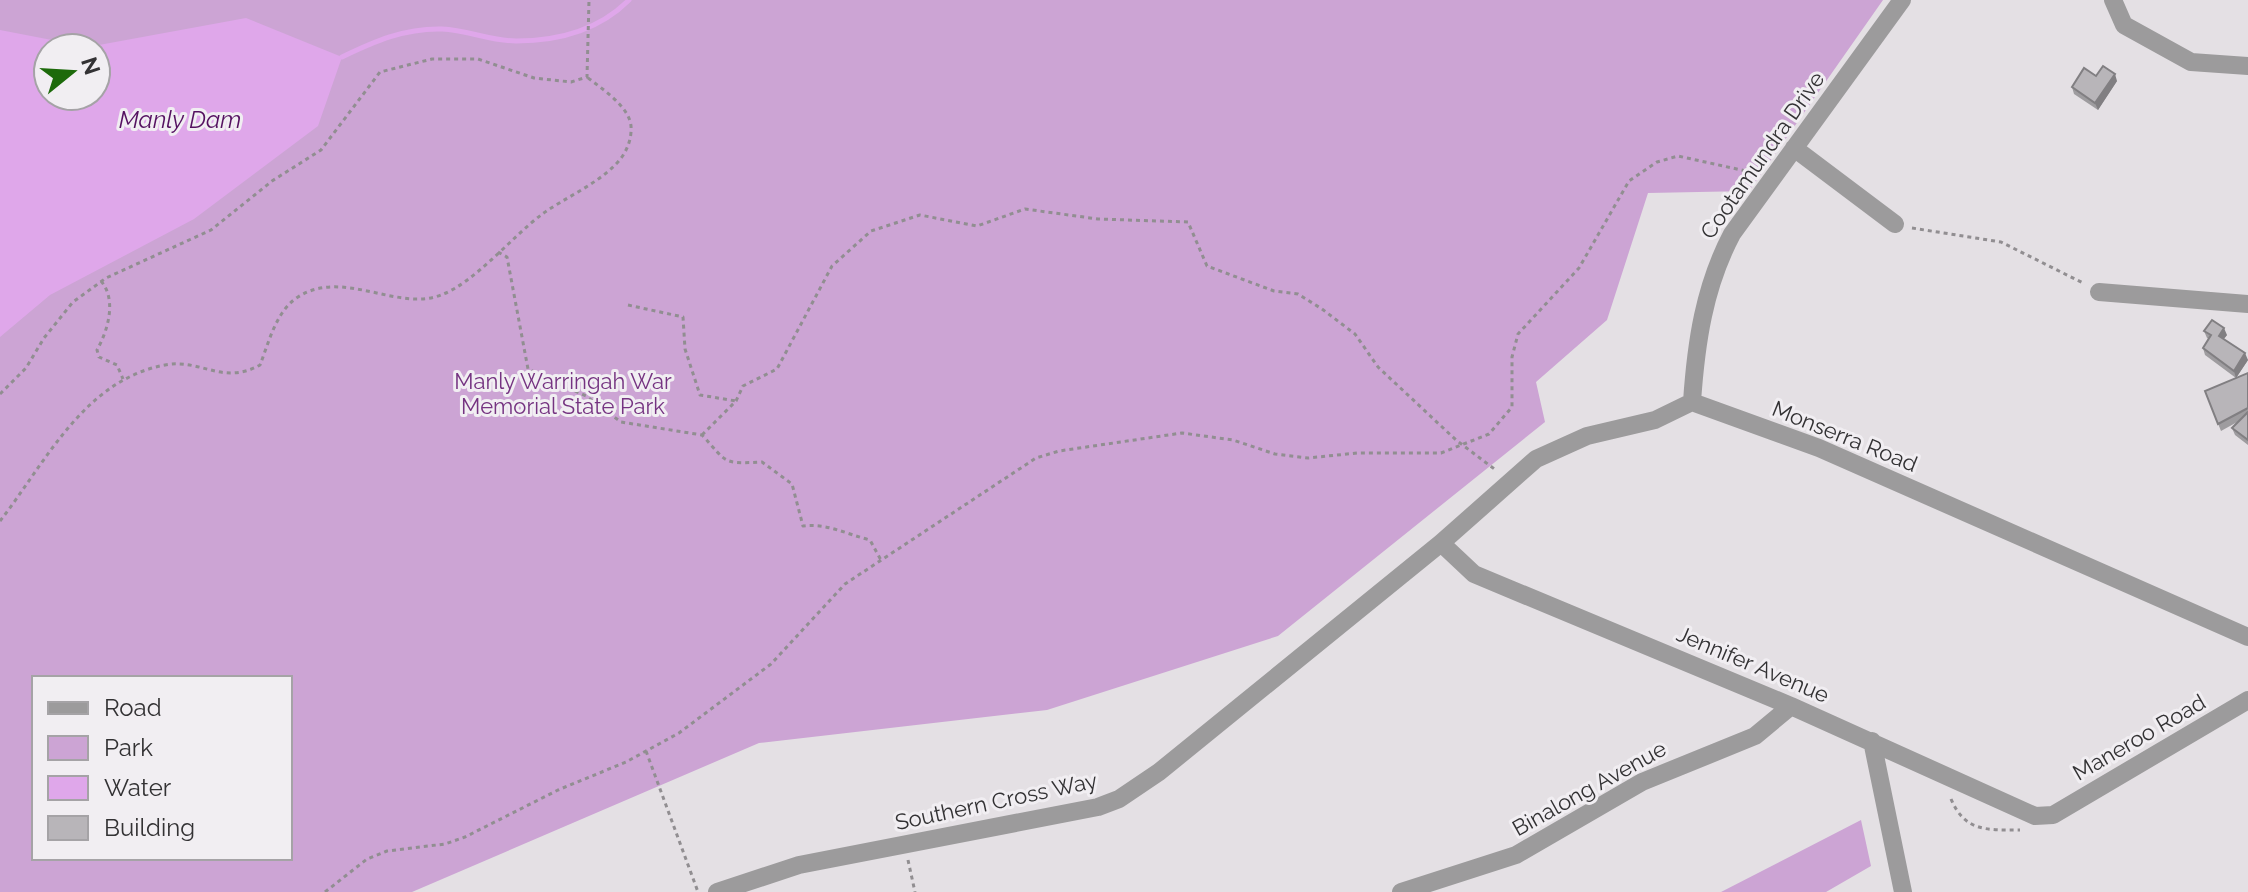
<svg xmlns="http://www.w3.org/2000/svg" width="2248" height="892" font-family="Raleway,sans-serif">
  <rect width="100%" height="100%" fill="#e4e0e4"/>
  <path fill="#cca4d4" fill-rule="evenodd" d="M0,0H1883L1749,191L1648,193L1607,320L1536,382L1545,422L1278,636L1047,710L759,743L412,892H0ZM48,48H96V96H48ZM34,678H290V858H34Z
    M1861,820L1871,866L1826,892H1721Z"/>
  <path fill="#dfa7ea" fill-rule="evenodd" d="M246,18L342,57L318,126L194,219L50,295L0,337V30L88,47ZM48,48H96V96H48Z"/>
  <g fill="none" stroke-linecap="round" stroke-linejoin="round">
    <path stroke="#dfa7ea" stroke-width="5" d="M342,57C375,41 405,28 442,29C467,30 491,41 516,41C559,41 598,31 629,0"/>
    <path stroke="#918e91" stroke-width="3" stroke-dasharray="4 4" stroke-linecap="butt" d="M1912,228L2001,242L2085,284
      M498,252L507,257L528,369L586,396L621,422L702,435C728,463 721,464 762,462L792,484L803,526C827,523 846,534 870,540L882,562
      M101,281C117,300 108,330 97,350L99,357L117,365L123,379
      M628,305L683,317L685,349L700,395L736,401
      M0,394L26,368L44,338L73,302L106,278L211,230L272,181L321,150L380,72L432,59H478L534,78L571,82L587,77L589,0
      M702,435L736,401L743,386L777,369L832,266L871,231L920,215L977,226L1025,209L1098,219L1188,222L1207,266L1274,291L1298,294L1322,309L1355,334L1378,367L1456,440L1497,471
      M0,521C46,462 84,380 165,365C201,358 222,386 260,365C269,342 276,311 298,297C343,268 397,312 441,295C474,283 512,237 541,215C564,198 596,185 616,164C626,154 632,140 631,126C629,106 602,89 587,77
      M646,751L698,892
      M1951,799C1965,832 1987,830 2020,830
      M908,860L915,892
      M325,892L367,859L387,851L445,844L465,837L558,790L626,762L679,733L771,664L845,584L1036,458L1059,451L1182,433L1233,440L1275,454L1308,458L1357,453H1441L1489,434L1512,407V357L1518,334L1579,268L1629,181L1657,162L1678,156L1755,173"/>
    <path stroke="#9c9b9c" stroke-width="18" d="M2113,0L2124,25L2191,62L2248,66
      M1794,148L1895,224
      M2099,292L2248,304
      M1692,402C1696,343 1704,287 1732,234L1902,0
      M1441,543L1474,574L1791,706L2035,816L2053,815L2248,700
      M1872,741L1903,892
      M717,892L799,865L1098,807L1119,799L1159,772L1441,543L1536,459L1587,436L1655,420L1692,402L1819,448L2248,637
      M1401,892L1516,855L1642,782L1755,736L1791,706"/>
  </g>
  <path fill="#9e9c9f" d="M2096,76L2117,81L2098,110L2074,94L2072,87Z
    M2204,331L2227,335L2224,339L2248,360L2236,378L2205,355L2203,348L2209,339L2207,338Z
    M2248,373V445L2235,435L2232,428L2239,421L2221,431L2205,391Z"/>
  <path fill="#817f82" d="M2115,74L2117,81L2098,110L2095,103Z
    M2224,328L2227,335L2221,342L2219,336Z
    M2245,353L2248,360L2236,378L2234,371Z"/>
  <path fill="#b8b5b9" stroke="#817f82" stroke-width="2" d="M2103,66L2115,74L2095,103L2072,87L2084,68L2096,76Z
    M2212,320L2224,328L2219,336L2245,353L2234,371L2203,348L2211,335L2204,331Z
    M2248,373V408L2218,424L2205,391Z
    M2248,412V440L2232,428Z"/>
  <g text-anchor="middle" stroke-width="6" stroke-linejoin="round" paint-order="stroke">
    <g font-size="22" fill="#333234" stroke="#f1eef2">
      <text transform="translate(1762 155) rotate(-55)" y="8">Cootamundra Drive</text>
      <text transform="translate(1845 436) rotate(22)" y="8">Monserra Road</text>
      <text transform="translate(1753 664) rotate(23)" y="8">Jennifer Avenue</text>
      <text transform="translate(2139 737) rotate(-30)" y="8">Maneroo Road</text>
      <text transform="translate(1589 788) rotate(-29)" y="8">Binalong Avenue</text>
      <text transform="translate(996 801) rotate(-12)" y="8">Southern Cross Way</text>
    </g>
    <g font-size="22" fill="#753381" stroke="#f1eef2">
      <text x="563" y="389">Manly Warringah War<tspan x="563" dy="25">Memorial State Park</tspan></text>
    </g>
    <g font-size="24" font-style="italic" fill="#551161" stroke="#f1eef2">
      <text x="180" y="128">Manly Dam</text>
    </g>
  </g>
  <rect x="32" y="676" width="260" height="184" fill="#f1eef2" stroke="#a5a3a6" stroke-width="2"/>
  <rect x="48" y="702" width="40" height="12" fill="#9c9b9c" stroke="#a5a3a6" stroke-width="2"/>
  <text x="104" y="716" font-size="24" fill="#333234">Road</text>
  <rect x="48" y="736" width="40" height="24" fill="#cca4d4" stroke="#a5a3a6" stroke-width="2"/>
  <text x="104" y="756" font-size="24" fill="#333234">Park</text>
  <rect x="48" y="776" width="40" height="24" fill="#dfa7ea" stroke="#a5a3a6" stroke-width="2"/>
  <text x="104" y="796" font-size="24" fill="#333234">Water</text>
  <rect x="48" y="816" width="40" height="24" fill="#b8b5b9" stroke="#a5a3a6" stroke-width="2"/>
  <text x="104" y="836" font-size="24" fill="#333234">Building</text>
  <g transform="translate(72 72) rotate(72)"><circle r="38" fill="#f1eef2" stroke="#a5a3a6" stroke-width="2"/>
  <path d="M0-6L14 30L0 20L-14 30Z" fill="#1d6a0b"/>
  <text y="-12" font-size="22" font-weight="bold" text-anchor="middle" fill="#333234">N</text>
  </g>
</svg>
